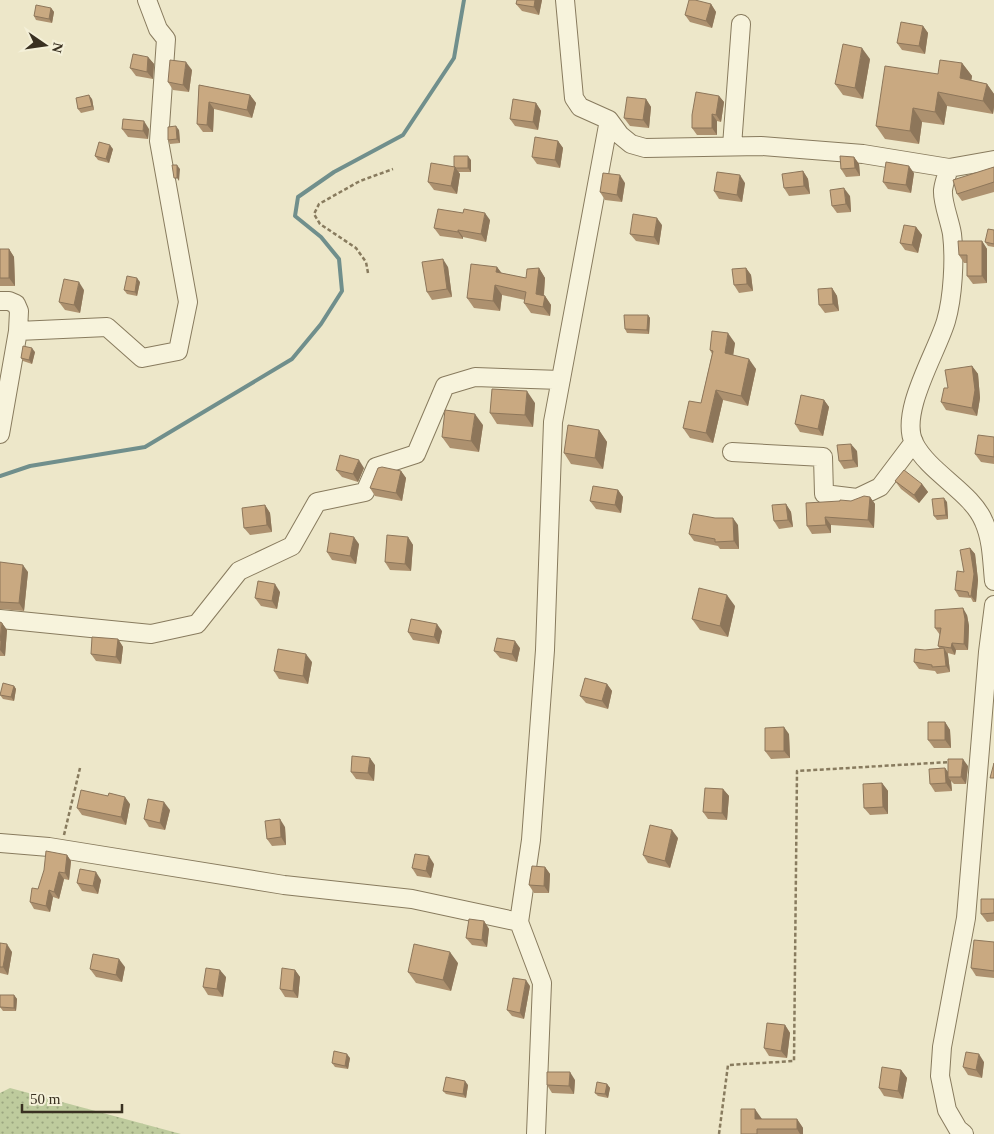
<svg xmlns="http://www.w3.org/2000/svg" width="994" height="1134" font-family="'Times New Roman',serif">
  <defs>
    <pattern id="park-dots" width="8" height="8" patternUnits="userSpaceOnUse" patternTransform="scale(1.25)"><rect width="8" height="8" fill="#becb9d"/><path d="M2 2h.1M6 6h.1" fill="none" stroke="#9ba580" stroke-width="1.8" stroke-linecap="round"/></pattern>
  </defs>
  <rect width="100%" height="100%" fill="#ede7c9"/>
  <path fill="url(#park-dots)" d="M10,1088L181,1134H0V1093Z"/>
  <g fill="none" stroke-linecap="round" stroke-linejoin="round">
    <path stroke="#708f8c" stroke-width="4" d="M0,476L30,466L145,447L292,359L321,324L342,291L339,259L321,237L295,216L298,197L334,172L403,135L454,58L464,0"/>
    <g stroke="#887b5e" stroke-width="20">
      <path id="minor" d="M565,0L574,98L580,107L609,120L620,135L631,144L645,148L761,146L863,154L949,168
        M732,146L741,24
        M994,160L949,168C947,175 944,182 943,190C942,202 950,221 952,234C955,258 953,297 946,321C937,352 899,412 914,443C929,473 972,492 984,522C992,540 992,561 994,581
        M0,301H9L16,304L19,311L18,331L0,434
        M18,331L107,327L142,358L178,351L188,302L159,141L166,39L158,29L147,0
        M732,452L823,457L824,494L857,498L880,487L914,442
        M0,619L151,634L197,624L239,571L292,546L317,502L365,492L376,467L416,454L445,386L475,377L561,380
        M0,843L49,847L284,885L412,899L519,922
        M536,1134L542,983L519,922L531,840L545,650L553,422L609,120
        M964,1134L958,1129L947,1110L940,1076L942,1047L966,918L988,652L994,605"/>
    </g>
    <path stroke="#887b5e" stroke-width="2.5" stroke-dasharray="4 2.5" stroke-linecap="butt" d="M368,273L366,262L356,248L320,224L314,214L319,204L360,181L393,169
      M64,835L80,768
      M719,1134L728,1065L794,1061L797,771L950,762"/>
    <use href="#minor" stroke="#f7f3dc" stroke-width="18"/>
  </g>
  <path fill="#ad916f" d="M517,0H542L539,15L522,11L516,4Z
    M711,4L716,12L712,28L690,22L685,15Z
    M51,8L54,12L52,23L36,20L34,16Z
    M923,26L928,33L925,54L902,50L897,43Z
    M148,57L154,64L153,79L136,76L130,68Z
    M870,59L863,99L843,95L835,84Z
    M962,63L972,76L971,80L987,84L994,94V107L993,114L947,106L944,125L922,122L919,144L885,139L876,126L938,74Z
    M192,70L189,92L173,90L168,82Z
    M199,85L250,95L256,103L252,118L214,109L213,132H203L197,124Z
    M719,96L724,102L721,122L717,121V135H697L692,128Z
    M92,99L94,110L81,113L78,109Z
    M646,99L651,107L649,128L630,126L624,118Z
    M536,103L541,111L538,130L515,126L510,119Z
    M122,129H149L148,139L128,137Z
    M179,130L180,143L170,144L168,140Z
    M558,141L563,148L560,168L537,164L532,157Z
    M113,149L109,163L98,160L95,156Z
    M854,157L859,164L860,176L846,177L841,169Z
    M471,160V172H458L460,174L457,194L434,190L428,182L454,166Z
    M994,167V192L962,201L957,194Z
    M803,171L808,179L810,194L789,196L784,188Z
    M914,173L911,193L888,189L883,182Z
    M625,183L622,202L605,200L600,192Z
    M745,183L742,202L719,199L714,191Z
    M850,196L851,212L837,213L832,206Z
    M490,220L486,242L463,237V239L440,236L434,228Z
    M662,225L659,245L636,241L630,234Z
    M916,227L922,235L918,253L905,250L900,243Z
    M994,230V247L988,246L985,242Z
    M982,241L987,249V283L973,284L967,276V263H964L959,255Z
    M0,249H9L14,257L15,286H0Z
    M448,267L452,297L432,300L427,292Z
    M497,267L501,273L526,278L539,268L545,278L544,295L545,296L551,305L550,316L531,313L524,303L525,300L502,295L500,311L474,308L467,298Z
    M746,268L751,275L753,291L739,293L734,285Z
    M140,282L137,296L127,294L124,290Z
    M832,288L837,296L839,311L825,313L819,305Z
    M84,290L80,313L65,310L59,302Z
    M648,315L650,318L649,334L627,333L625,329Z
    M735,343L733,355L756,369L748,406L723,400L713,443L690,438L683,428L701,403L712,354L710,350Z
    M35,352L32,364L23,361L21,358Z
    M972,366L978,374L980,398L977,416L946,410L941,402L948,388Z
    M824,400L829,407L823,436L800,432L795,424Z
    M535,403L533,427L497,424L490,413Z
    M483,425L479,452L450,448L442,437Z
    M599,430L607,442L603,469L571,464L564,453Z
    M994,437V464L981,462L975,454Z
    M857,451L858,467L844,469L839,461Z
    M364,468L358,482L342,477L336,470Z
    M401,471L406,478L402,501L375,496L370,488Z
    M895,481L922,484L928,492L919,503L901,489Z
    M618,490L623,497L621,513L596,509L590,501Z
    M870,497L875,504L874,528L831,525V533L812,534L807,526L851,501Z
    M947,502L948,519L937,520L934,516Z
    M786,504L791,512L793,527L779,529L774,521Z
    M265,505L270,513L272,532L250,535L244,528Z
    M738,525L739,549H720L718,546L694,541L689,534Z
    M408,537L413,545L411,571L390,570L385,562Z
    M359,544L356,564L332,560L327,552Z
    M970,548L975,554L978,580L976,602H973L971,598L959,597L955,590L964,572Z
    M0,562L28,572L24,611L0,609Z
    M280,592L277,609L261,606L255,598Z
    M735,606L728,637L700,630L692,619Z
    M967,615L969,626L968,650H956L955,655L948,653V655L950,672L937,674L935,671L919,669L914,662L925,650L940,649L938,646L940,635L935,628Z
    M0,622L2,623L7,630L5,656H0Z
    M442,631L439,644L413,640L408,632Z
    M118,639L123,647L121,664L96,661L91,654Z
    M520,648L517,662L500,658L494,651Z
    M312,662L308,684L279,679L274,671Z
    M607,684L612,691L608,709L586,703L580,696Z
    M14,686L16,689L14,701L3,699L0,695Z
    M945,722L950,730L951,748H934L928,740Z
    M789,734L790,758L771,759L765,751Z
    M375,765L374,781L356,779L351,772Z
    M968,766L966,784H954L951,781L952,791L935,792L930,784L945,768L948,772Z
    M882,783L888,791V814L870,815L864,808Z
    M723,789L729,796L727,820L708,819L703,812Z
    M130,804L126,825L82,815L77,808Z
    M170,810L165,830L149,827L144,819Z
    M285,827L286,845L272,846L267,839Z
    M678,838L670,868L648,863L643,855Z
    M67,855L71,861L69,880L64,879L59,899L53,897L50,912L34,909L30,902L38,889Z
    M434,864L431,878L417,876L412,868Z
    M545,867L550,874L549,893H534L529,885Z
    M101,880L98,894L82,891L77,883Z
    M994,899V921L987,922L981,914Z
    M484,921L489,929L487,947L472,945L466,938Z
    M994,942V978L976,976L971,968Z
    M0,943L12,952L8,975L0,973Z
    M458,963L451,991L416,983L408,972Z
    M125,967L122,982L96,977L90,969Z
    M295,970L300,977L298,998L285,997L280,989Z
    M226,977L223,997L208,995L203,987Z
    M530,986L524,1019L512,1016L507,1010Z
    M14,995L17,999L16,1011H3L0,1007Z
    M785,1025L790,1033L787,1058L769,1056L764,1048Z
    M350,1058L348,1069L335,1067L332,1063Z
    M984,1062L982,1078L968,1075L963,1067Z
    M901,1070L907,1078L903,1099L884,1096L879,1088Z
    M575,1080L574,1094L552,1093L547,1085Z
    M607,1084L610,1088L608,1098L598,1096L595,1093Z
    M468,1085L466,1098L446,1094L443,1091Z
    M762,1119H797L803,1128V1134H741Z"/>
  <path fill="#8d765a" d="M535,0H542L539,15L534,7Z
    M711,4L716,12L712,28L706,21Z
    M51,8L54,12L52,23L49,19Z
    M923,26L928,33L925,54L919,46Z
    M862,48L870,59L863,99L855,88Z
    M148,57L154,64L153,79L147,72Z
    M186,62L192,70L189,92L183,85Z
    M962,63L972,76L970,91L960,78Z
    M987,84L994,94V107L993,114L983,101Z
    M938,92L947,106L944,125L935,112Z
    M89,95L92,99L94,110L92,106Z
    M250,95L256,103L252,118L247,110Z
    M719,96L724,102L721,122L716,115Z
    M646,99L651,107L649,128L643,120Z
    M209,102L214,109L213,132L207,125Z
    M536,103L541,111L538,130L533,122Z
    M913,108L922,122L919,144L910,131Z
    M712,114L717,121V135L712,128Z
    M144,121L149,129L148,139L143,131Z
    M176,126L179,130L180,143L177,139Z
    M558,141L563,148L560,168L555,160Z
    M110,145L113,149L109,163L106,159Z
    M468,156L471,160V172L468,168Z
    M854,157L859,164L860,176L855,168Z
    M177,165L180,169L179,181L177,178Z
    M909,166L914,173L911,193L906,185Z
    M455,167L460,174L457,194L451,186Z
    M803,171L808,179L810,194L804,186Z
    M620,175L625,183L622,202L617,195Z
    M740,175L745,183L742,202L737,195Z
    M844,188L850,196L851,212L846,204Z
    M485,213L490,220L486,242L481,234Z
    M657,218L662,225L659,245L654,237Z
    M916,227L922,235L918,253L912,245Z
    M458,230L463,237V239L458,232Z
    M982,241L987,249V283L982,276Z
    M9,249L14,257L15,286L9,278Z
    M443,259L448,267L452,297L447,289Z
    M497,267L504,276L496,272Z
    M539,268L545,278L543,304L536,294Z
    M746,268L751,275L753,291L747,284Z
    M137,278L140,282L137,296L135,292Z
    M79,282L84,290L80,313L74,305Z
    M495,285L502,295L500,311L493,301Z
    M832,288L837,296L839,311L833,304Z
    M545,296L551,305L550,316L543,307Z
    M648,315L650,318L649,334L647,330Z
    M728,333L735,343L732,363L725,353Z
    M32,348L35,352L32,364L29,360Z
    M749,359L756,369L748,406L741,396Z
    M972,366L978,374L980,398L977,416L972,408Z
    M716,390L723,400L713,443L706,433Z
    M527,391L535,403L533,427L525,415Z
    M824,400L829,407L823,436L818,429Z
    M475,414L483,425L479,452L471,441Z
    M599,430L607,442L603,469L595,458Z
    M851,444L857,451L858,467L853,460Z
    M359,460L364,468L358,482L353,474Z
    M401,471L406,478L402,501L396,493Z
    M922,484L928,492L919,503L914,495Z
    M618,490L623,497L621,513L615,505Z
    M870,497L875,504L874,528L868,520Z
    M944,498L947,502L948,519L946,515Z
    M786,504L791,512L793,527L788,520Z
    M265,505L270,513L272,532L267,525Z
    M825,517L831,525V533L826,525Z
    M733,518L738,525L739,549L734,541Z
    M354,537L359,544L356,564L350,556Z
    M408,537L413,545L411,571L405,564Z
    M970,548L975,554L978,580L976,602L971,596Z
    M23,565L28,572L24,611L19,603Z
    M275,584L280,592L277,609L272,601Z
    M727,595L735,606L728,637L720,626Z
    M963,608L967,615L969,626L968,650L964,644Z
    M2,623L7,630L5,656L0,650Z
    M437,624L442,631L439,644L434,637Z
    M118,639L123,647L121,664L116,657Z
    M515,641L520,648L517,662L512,654Z
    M952,643L956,650L955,655L951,648Z
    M944,648L948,655L950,672L946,666Z
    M306,654L312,662L308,684L303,676Z
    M607,684L612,691L608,709L602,701Z
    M14,686L16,689L14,701L11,697Z
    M945,722L950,730L951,748L945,740Z
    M784,727L789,734L790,758L784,751Z
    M370,758L375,765L374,781L368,773Z
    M963,759L968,766L966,784L961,777Z
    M945,768L951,776L948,777L951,781L952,791L946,783Z
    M882,783L888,791V814L883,807Z
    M723,789L729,796L727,820L722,813Z
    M125,797L130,804L126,825L121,817Z
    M164,802L170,810L165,830L160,823Z
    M280,819L285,827L286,845L281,837Z
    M672,830L678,838L670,868L665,861Z
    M67,855L71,861L69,880L65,873Z
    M429,856L434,864L431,878L426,871Z
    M545,867L550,874L549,893L544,886Z
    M59,872L64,879L59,899L54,892Z
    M96,872L101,880L98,894L93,886Z
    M49,890L53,897L50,912L46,906Z
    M484,921L489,929L487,947L482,940Z
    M7,944L12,952L8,975L3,967Z
    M450,952L458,963L451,991L443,980Z
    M119,959L125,967L122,982L116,975Z
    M220,970L226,977L223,997L217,989Z
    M295,970L300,977L298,998L293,991Z
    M526,980L530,986L524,1019L520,1013Z
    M14,995L17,999L16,1011L14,1008Z
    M785,1025L790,1033L787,1058L781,1051Z
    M347,1054L350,1058L348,1069L345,1066Z
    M979,1054L984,1062L982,1078L976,1070Z
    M901,1070L907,1078L903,1099L898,1091Z
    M570,1072L575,1080L574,1094L569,1086Z
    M465,1081L468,1085L466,1098L463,1094Z
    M607,1084L610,1088L608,1098L605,1094Z
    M755,1109L762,1119H755Z
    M797,1119L803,1128V1134H800L797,1129Z"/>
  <path fill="#c9a981" stroke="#8d765a" d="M517,0H535L534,7L516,4Z
    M689,0H695L711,4L706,21L685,15Z
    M36,5L51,8L49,19L34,16Z
    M901,22L923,26L919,46L897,43Z
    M843,44L862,48L855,88L835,84Z
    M133,54L148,57L147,72L130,68Z
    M170,60L186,62L183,85L168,82Z
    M940,60L962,63L960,78L987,84L983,101L938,92L935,112L913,108L910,131L876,126L885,66L938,74Z
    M199,85L250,95L247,110L209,102L207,125L197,124Z
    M696,92L719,96L716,115L712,114V128H692V115Z
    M89,95L92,106L78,109L76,98Z
    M627,97L646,99L643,120L624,118Z
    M513,99L536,103L533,122L510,119Z
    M123,119L144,121L143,131L122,129Z
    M176,126L177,139L168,140V127Z
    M535,137L558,141L555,160L532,157Z
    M99,142L110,145L106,159L95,156Z
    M454,156H468V168H456L454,166Z
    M840,156L854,157L855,168L841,169Z
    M886,162L909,166L906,185L883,182Z
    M431,163L455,167L451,186L428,182Z
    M172,165H177V178H174Z
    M994,167V182L957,194L953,180Z
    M803,171L804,186L784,188L782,174Z
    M717,172L740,175L737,195L714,191Z
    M603,173L620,175L617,195L600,192Z
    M844,188L846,204L832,206L830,190Z
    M438,209L463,213L464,209L485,213L481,234L458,230V232L434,228Z
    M633,214L657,218L654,237L630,234Z
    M904,225L916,227L912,245L900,243Z
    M988,229L994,230V244L985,242Z
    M958,241H982V276H967V255H959Z
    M0,249H9V278H0Z
    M443,259L447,289L427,292L422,262Z
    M471,264L497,267L496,272L526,278L527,269L539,268L536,294L545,296L543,307L524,303L526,292L495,285L493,301L467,298Z
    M746,268L747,284L734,285L732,269Z
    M127,276L137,278L135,292L124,290Z
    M64,279L79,282L74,305L59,302Z
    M832,288L833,304L819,305L818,289Z
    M624,315H648L647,330L625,329Z
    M712,331L728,333L725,353L749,359L741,396L716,390L706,433L683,428L689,401L701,403L713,351L710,350Z
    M23,346L32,348L29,360L21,358Z
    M972,366L975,390L972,408L941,402L944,388H948L945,370Z
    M492,389L527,391L525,415L490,413Z
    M801,395L824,400L818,429L795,424Z
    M445,410L475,414L471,441L442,437Z
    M568,425L599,430L595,458L564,453Z
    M978,435L994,437V457L975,454Z
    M851,444L853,460L839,461L837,445Z
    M340,455L359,460L353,474L336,470Z
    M382,467L401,471L396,493L370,488L378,468Z
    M904,470L922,484L914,495L895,481Z
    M593,486L618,490L615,505L590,501Z
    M864,496L870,497L868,520L825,517L826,525L807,526L806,503L840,501V500L851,501Z
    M944,498L946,515L934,516L932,499Z
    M786,504L788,520L774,521L772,505Z
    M265,505L267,525L244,528L242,508Z
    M693,514L715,518H733L734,541L715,542V539L689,534Z
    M330,533L354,537L350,556L327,552Z
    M387,535L408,537L405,564L385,562Z
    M970,548L974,574L971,596H969L968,592L955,590L957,571L964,572L960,550Z
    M0,562L23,565L19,603L0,602Z
    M258,581L275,584L272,601L255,598Z
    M699,588L727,595L720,626L692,619Z
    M963,608L965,619L964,644L952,643L951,648L938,646L941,628H935V610Z
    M411,619L437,624L434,637L408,632Z
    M0,622L2,623L0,641Z
    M92,637L118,639L116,657L91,654Z
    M497,638L515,641L512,654L494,651Z
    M944,648L946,666L932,667V665L914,662L915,649L925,650Z
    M278,649L306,654L303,676L274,671Z
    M585,678L607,684L602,701L580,696Z
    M3,683L14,686L11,697L0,695Z
    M928,722H945V740H928Z
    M784,727V751H765V728Z
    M352,756L370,758L368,773L351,772Z
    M948,759H963L961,777H948Z
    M994,763V778H990Z
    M945,768L946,783L930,784L929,769Z
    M882,783L883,807L864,808L863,784Z
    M705,788L723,789L722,813L703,812Z
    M81,790L108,796L109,793L125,797L121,817L77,808Z
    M148,799L164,802L160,823L144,819Z
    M280,819L281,837L267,839L265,821Z
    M650,825L672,830L665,861L643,855Z
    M46,851L67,855L65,873L59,872L54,892L49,890L46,906L30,902L32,888L38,889L44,870Z
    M415,854L429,856L426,871L412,868Z
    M532,866L545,867L544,886L529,885Z
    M80,869L96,872L93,886L77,883Z
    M981,899H994V913L981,914Z
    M469,919L484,921L482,940L466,938Z
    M974,940L994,942V971L971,968Z
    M0,943L7,944L3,967H0Z
    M414,944L450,952L443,980L408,972Z
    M93,954L119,959L116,975L90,969Z
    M206,968L220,970L217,989L203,987Z
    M282,968L295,970L293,991L280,989Z
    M513,978L526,980L520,1013L507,1010Z
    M0,995H14V1008L0,1007Z
    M767,1023L785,1025L781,1051L764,1048Z
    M334,1051L347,1054L345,1066L332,1063Z
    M966,1052L979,1054L976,1070L963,1067Z
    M882,1067L901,1070L898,1091L879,1088Z
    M547,1072H570L569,1086L547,1085Z
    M446,1077L465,1081L463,1094L443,1091Z
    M597,1082L607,1084L605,1094L595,1093Z
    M741,1109H755V1119H797V1129H757V1134H741Z"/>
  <g transform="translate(45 45) rotate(103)" stroke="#f4f0d8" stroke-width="4" paint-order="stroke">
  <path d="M0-4L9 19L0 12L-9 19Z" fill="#393021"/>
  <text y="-8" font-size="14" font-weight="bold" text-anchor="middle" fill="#393021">N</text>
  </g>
  <path d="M22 1104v8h100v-8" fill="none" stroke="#393021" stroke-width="2.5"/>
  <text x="30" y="1104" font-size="15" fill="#393021" stroke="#f4f0d8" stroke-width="4" paint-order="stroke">50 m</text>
</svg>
